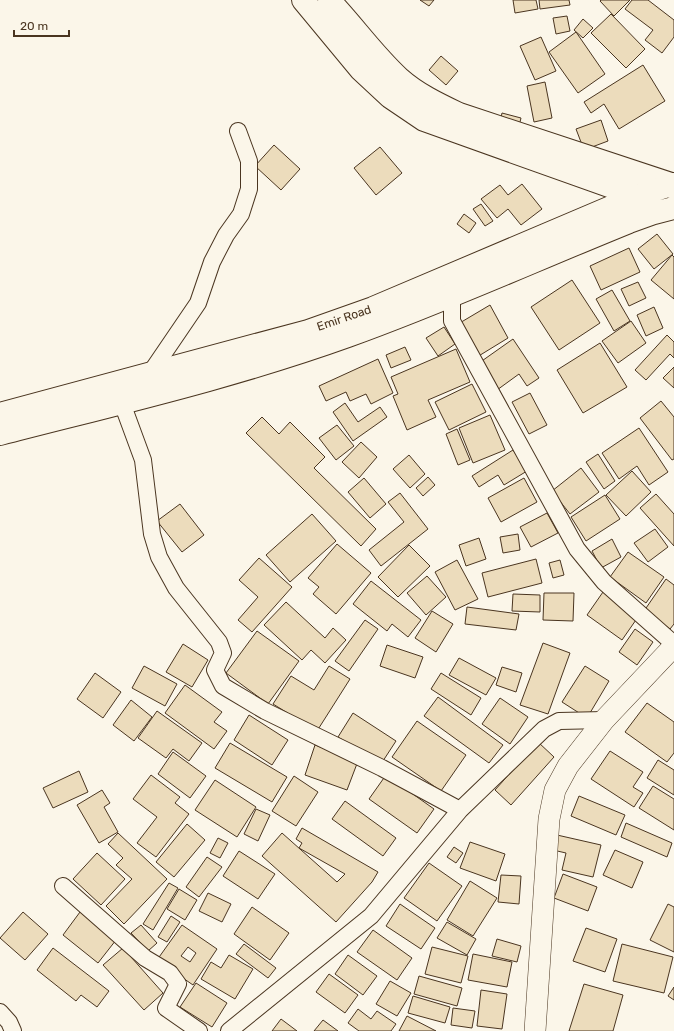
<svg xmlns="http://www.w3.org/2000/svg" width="674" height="1031" font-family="Rubik,sans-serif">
  <rect width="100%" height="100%" fill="#fbf6e9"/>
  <path fill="#ecdcbc" stroke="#4a3520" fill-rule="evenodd" d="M420,0H434L429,6Z
    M513,0H536L538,9L515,13Z
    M539,0H569L570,5L540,9Z
    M601,0H630L614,16L600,1Z
    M632,0H648L674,20V37L662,53L645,40L653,30L625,9Z
    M611,14L645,49L626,68L591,33Z
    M567,16L570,31L556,34L553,18Z
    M583,19L593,28L583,38L574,30Z
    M576,32L605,74L578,93L549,52Z
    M541,37L556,71L535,80L520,46Z
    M441,56L458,71L446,85L429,70Z
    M643,65L665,101L619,129L604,104L591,113L584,102Z
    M545,82L552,118L534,122L527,86Z
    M502,113L521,118L518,130L499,126Z
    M601,120L608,141L584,150L576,129Z
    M274,145L300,169L281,190L255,166Z
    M380,147L402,173L376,195L354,168Z
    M522,184L542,209L521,225L508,209L497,218L481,199L500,185L508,195Z
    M481,204L493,221L485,226L473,209Z
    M464,214L476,223L469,233L457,224Z
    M657,234L673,254L654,269L638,249Z
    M629,248L640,272L601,290L590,266Z
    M672,255L674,257V299L651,280Z
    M572,280L600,323L559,350L531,307Z
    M638,282L646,298L629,306L621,289Z
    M612,290L630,321L614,331L596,299Z
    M490,305L508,338L477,357L458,324Z
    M654,307L663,328L646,336L637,315Z
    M631,321L646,343L618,363L602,341Z
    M444,327L455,344L438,356L426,338Z
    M667,335L674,342V358L670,354L646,380L635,370Z
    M513,339L539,378L527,386L519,374L497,390L479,363Z
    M600,343L627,387L583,413L557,370Z
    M405,347L411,360L391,368L386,355Z
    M456,349L470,382L428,400L436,417L407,430L393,396L398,394L391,377Z
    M378,359L393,393L371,404L366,394L350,401L346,392L326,401L319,386Z
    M674,367V388L663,378Z
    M472,384L486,412L449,430L435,402Z
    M530,393L547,425L529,434L512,402Z
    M661,401L674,417V459L672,460L640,418Z
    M345,403L358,422L380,407L387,417L353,441L333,412Z
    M490,415L505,450L473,463L459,428Z
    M262,417L279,434L290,422L325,457L314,468L376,529L361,546L246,433Z
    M337,425L354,446L336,460L319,438Z
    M639,428L668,472L649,485L637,466L619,479L602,453Z
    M457,429L470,460L458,465L446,434Z
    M361,442L377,457L359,478L342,462Z
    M513,450L527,471L504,485L498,475L479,487L472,476Z
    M598,454L615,481L604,489L586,462Z
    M409,455L425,474L410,488L393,469Z
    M581,468L599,492L570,514L552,491Z
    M632,471L651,492L626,516L606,495Z
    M428,477L435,485L423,496L416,488Z
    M364,478L386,504L370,518L348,492Z
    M524,478L537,502L501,522L488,498Z
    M400,493L428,529L381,566L369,550L404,522L388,502Z
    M656,494L674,514V546L640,508Z
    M605,495L620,519L586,541L571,517Z
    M180,504L204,535L182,552L157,521Z
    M547,513L558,533L531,547L520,527Z
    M312,514L336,541L290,582L266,555Z
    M655,529L668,547L648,562L634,543Z
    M518,534L520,550L503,553L500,537Z
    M479,538L486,559L466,566L459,545Z
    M612,539L621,557L601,568L592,551Z
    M337,544L371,573L336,614L313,594L319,587L308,578Z
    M409,545L430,566L398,597L378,577Z
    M628,552L664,577L646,603L610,577Z
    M259,558L292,587L252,632L238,620L258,597L239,580Z
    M536,559L542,583L488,597L482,573Z
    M457,560L478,599L455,610L435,572Z
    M560,560L564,575L553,578L549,563Z
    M427,576L446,597L426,615L407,593Z
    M666,579L674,585V624L670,629L644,611Z
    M371,581L421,620L408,637L392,624L387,631L353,604Z
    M603,592L638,617L622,640L587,615Z
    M544,593H574L573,621L543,620Z
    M513,594L540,595V612L512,611Z
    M286,602L325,638L333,628L346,640L325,663L311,650L302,660L264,625Z
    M467,607L519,614L516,630L465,624Z
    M432,611L453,624L436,652L415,638Z
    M365,620L378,629L349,671L335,661Z
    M635,629L653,642L637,665L619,652Z
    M257,631L299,661L268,704L226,673Z
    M543,643L570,653L548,714L520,705Z
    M183,644L208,660L192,687L166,672Z
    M387,645L423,657L415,678L380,666Z
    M459,658L496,678L486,695L449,675Z
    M144,666L177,684L165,706L132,688Z
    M329,666L350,679L317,731L273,704L291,676L314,690Z
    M585,666L609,681L587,718L562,702Z
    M502,667L522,673L516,692L496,685Z
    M95,673L121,692L103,718L77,699Z
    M441,673L481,698L471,715L431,689Z
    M185,685L222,712L214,722L227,731L214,749L165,713Z
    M438,697L503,745L489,763L424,716Z
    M500,698L528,717L510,744L482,724Z
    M131,700L152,717L134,741L113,725Z
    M647,703L674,722V753L667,762L625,732Z
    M157,711L202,743L189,761L173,749L166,758L138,738Z
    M353,713L396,741L381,764L338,737Z
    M249,715L288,740L272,765L234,740Z
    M417,721L466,755L441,791L392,757Z
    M538,742L554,757L511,805L495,790Z
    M230,743L287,777L272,802L215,768Z
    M315,745L358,761L347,790L305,775Z
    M610,751L643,772L633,787L643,793L634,807L591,779Z
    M173,752L206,776L190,798L158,774Z
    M658,760L674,770V795L647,778Z
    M79,771L88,792L53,808L43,788Z
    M151,775L180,797L175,803L189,814L156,857L137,843L157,817L133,799Z
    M386,775L434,809L417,833L369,799Z
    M294,776L318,792L296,826L272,811Z
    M215,780L256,807L237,837L195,810Z
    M653,786L674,799V830L639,808Z
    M102,790L110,803L104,807L118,832L99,843L77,805Z
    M579,796L625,815L616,835L571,816Z
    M345,801L396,838L383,856L332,819Z
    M256,809L270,815L258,841L244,834Z
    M626,823L672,843L667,857L621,837Z
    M187,824L205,840L174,877L156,862Z
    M302,828L378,872L372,882L336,922L262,856L282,833L337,882L345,874L299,848L302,843L296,839Z
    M118,833L167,879L124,924L106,906L132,879L116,865L123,858L108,844Z
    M557,835L601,845L593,877L562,870L566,853L553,850Z
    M218,838L228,843L220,858L210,853Z
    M470,842L505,854L496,881L460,868Z
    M454,847L463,853L456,863L447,857Z
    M615,850L643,862L632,888L603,875Z
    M239,851L275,874L258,899L223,876Z
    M97,853L125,879L101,905L73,879Z
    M207,857L222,867L199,897L186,887Z
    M429,863L462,886L437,921L404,898Z
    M563,874L597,887L588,911L554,898Z
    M501,875L521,876L519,904L498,902Z
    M470,881L497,898L473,936L447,920Z
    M169,883L178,888L153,930L143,924Z
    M179,889L197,900L185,920L167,909Z
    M208,893L231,904L222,922L199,911Z
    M400,904L435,928L421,949L386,926Z
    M668,904L674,907V952L650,940Z
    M252,907L289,933L270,960L234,934Z
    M23,912L48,934L25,960L0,938Z
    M80,912L116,940L98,963L63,935Z
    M171,916L180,922L167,942L158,937Z
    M447,922L476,939L467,955L437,938Z
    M141,925L157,943L148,951L131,933Z
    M182,925L217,949L193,985L157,960ZM188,947L196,953L190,962L181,956Z
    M586,928L617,939L605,972L573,961Z
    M373,930L412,958L397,980L357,952Z
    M497,939L521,946L517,962L492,956Z
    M244,944L276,968L268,978L236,954Z
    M622,944L673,957L664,993L613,981Z
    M432,947L468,956L461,983L425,974Z
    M53,948L109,991L97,1007L81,995L76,1001L37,970Z
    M123,948L163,993L144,1010L103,965Z
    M473,954L512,962L507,987L468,980Z
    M229,955L253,969L235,999L201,979L211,962L221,968Z
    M348,955L377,976L363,995L335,974Z
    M329,974L358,995L345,1013L316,992Z
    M419,976L462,988L457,1006L414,994Z
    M390,981L411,993L397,1016L376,1004Z
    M196,983L227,1003L212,1027L180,1007Z
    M584,984L623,995L613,1031H569Z
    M674,987V1000L668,996Z
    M481,990L507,994L502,1029L477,1026Z
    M413,996L450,1007L445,1023L408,1013Z
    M453,1008L475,1011L472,1028L451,1025Z
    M358,1009L371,1019L377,1011L396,1024L391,1031H359L348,1023Z
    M407,1016L436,1031H399Z
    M281,1019L297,1031H272Z
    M323,1020L338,1031H314Z"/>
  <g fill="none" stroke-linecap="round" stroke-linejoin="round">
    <g stroke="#4a3520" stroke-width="18">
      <path id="minor" d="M452,295V321L577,549L604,582L674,644
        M149,375L198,303L212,262L226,235L241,214L249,189V161L238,131
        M122,403L143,460L152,534L159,557L176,588L219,642L223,653L215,670L223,686L265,711L382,768L460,810
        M63,886L145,958L170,973L178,984L166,1008L199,1031
        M0,1012L9,1022L13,1031
        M229,1031L371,916L460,810L544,729L559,721L604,720"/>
    </g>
    <g stroke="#4a3520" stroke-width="22">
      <path id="tertiary" d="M535,1031L549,819L555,790L568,766L604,720L674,646"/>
    </g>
    <g stroke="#4a3520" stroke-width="24">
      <path id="primary" d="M303,0L361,70L390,97L424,120L637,196L647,206
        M329,0C353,25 373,54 399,78C417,94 438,104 459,114L671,184L674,188"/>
    </g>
    <g stroke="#4a3520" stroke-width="24">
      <path id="trunk" d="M0,414L308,331L373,308L637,196L674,184
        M0,434C116,404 234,377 348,336C443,302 535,260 629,222L654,213L674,208"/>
    </g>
    <use href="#minor" stroke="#fbf6e9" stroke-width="16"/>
    <use href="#tertiary" stroke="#fbf6e9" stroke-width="21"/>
    <use href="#primary" stroke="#fbf6e9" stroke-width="22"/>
    <use href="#trunk" stroke="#fbf6e9" stroke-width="22"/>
  </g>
  <g text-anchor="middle" stroke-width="3" stroke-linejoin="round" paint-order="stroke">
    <g font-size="12" fill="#4a3520" stroke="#fbf6e9">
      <text transform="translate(344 318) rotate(-19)" y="4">Emir Road</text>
    </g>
  </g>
  <path d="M14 30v6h55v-6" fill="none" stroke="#4a3520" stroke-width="2"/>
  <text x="20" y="30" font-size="12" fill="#4a3520" stroke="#fbf6e9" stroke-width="3" paint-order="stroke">20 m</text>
</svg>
